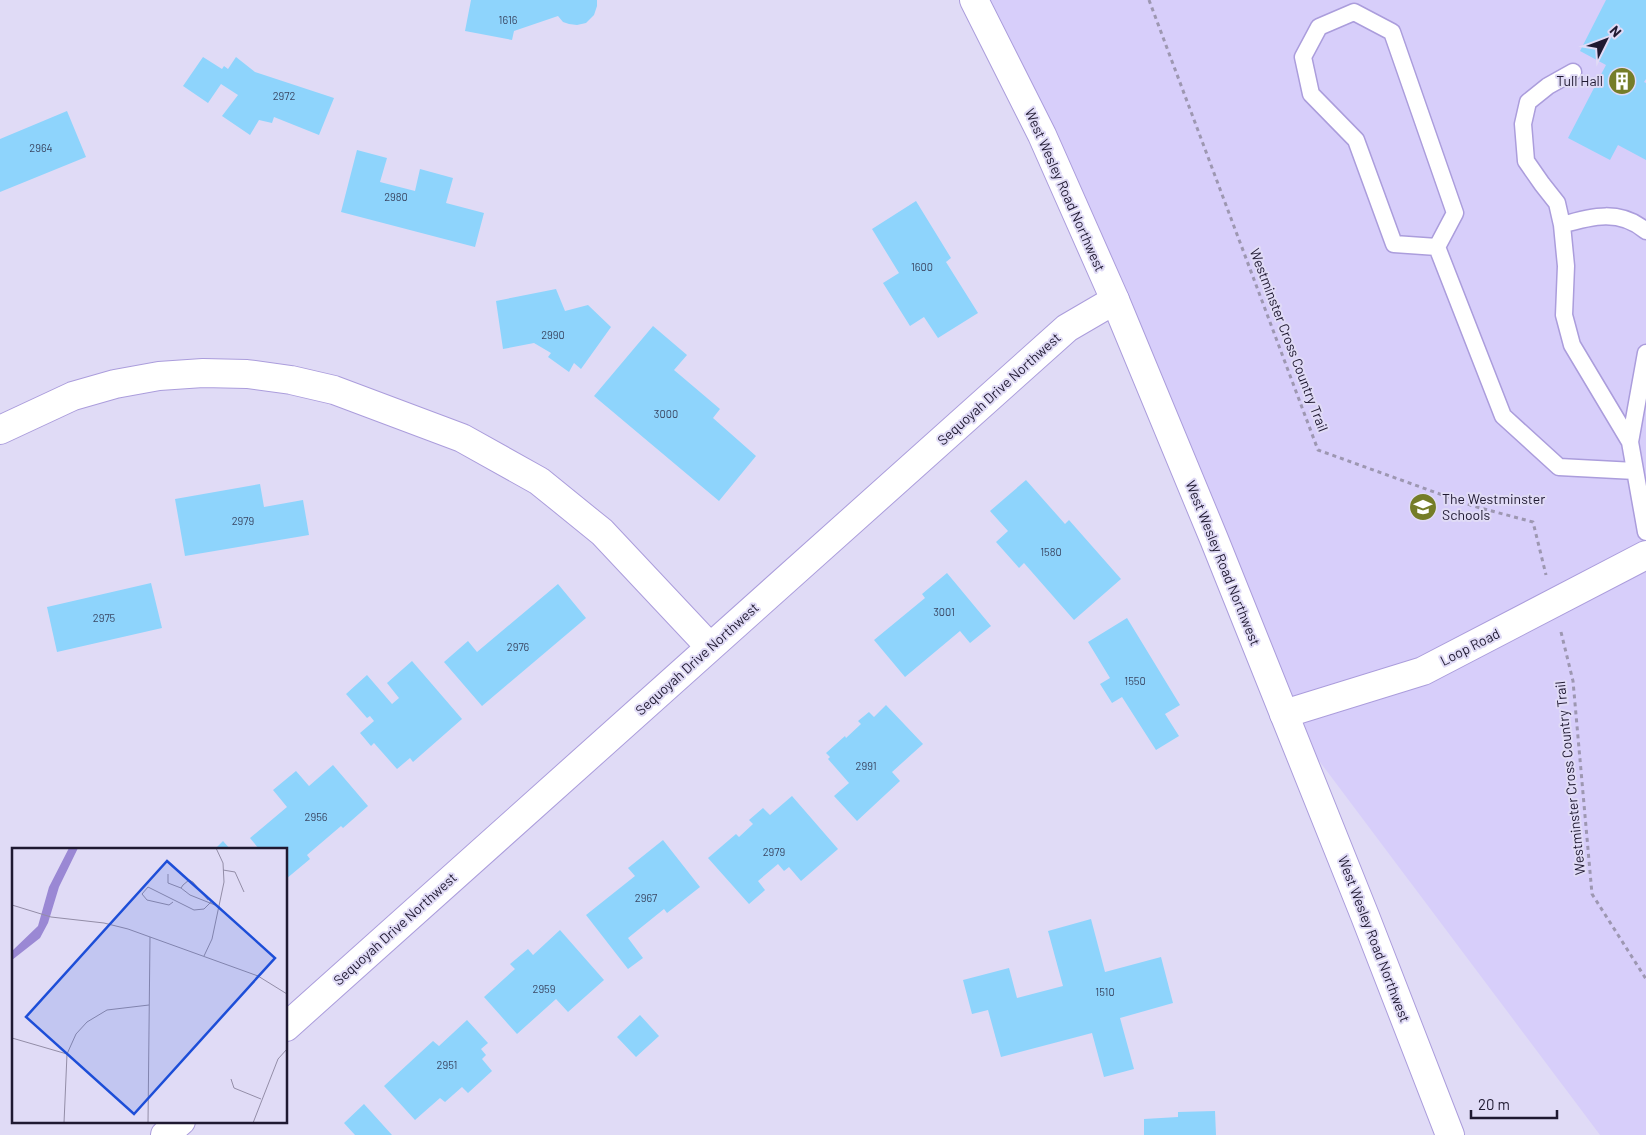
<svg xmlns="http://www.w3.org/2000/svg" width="1646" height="1135" font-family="Barlow,sans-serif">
  <rect width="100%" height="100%" fill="#e0dbf6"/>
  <path fill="#d7cefa" d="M974,0H1646V1135H1600L1284,714Z"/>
  <path fill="#8ed4fc" d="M471,0H597V6L594,15L586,23L577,25L569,24L563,22L558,16L514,31L512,40L465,31Z
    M1606,0H1646V79L1644,82L1646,83V160L1618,145L1610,160L1568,138L1606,65L1580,51Z
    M203,57L222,69L224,66L228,69L236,57L255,72L334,98L319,135L274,117L272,123L259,120L250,135L222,116L238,95L221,84L208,103L183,86Z
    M67,111L86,157L0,192V139Z
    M357,150L387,158L380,182L415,191L420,169L453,178L446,203L484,213L475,247L341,212Z
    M916,201L951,258L946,262L978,313L938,338L924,317L910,326L883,283L899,273L872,229Z
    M556,289L565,311L588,305L611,327L581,369L574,363L569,372L548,357L551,353L534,343L503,349L496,301Z
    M653,326L687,355L674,370L720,409L713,418L756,456L719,501L594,396Z
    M1026,480L1065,524L1069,520L1121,579L1074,620L1024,563L1019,568L996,542L1008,531L990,511Z
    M260,484L264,507L303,500L309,535L185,556L175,499Z
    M947,573L991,626L970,643L960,631L905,677L874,640L925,598L922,594Z
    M151,583L162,628L57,652L47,607Z
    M558,584L586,618L482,706L444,662L468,641L477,652Z
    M1127,618L1180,705L1165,714L1179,736L1156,750L1122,697L1112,703L1100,684L1110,678L1088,642Z
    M412,661L462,719L413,762L410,758L397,769L374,743L371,746L360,733L374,721L370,716L367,718L346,694L367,675L392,704L399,698L387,683Z
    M886,705L923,744L892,772L900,781L857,821L834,796L849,783L828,759L830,757L826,753L845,736L846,738L861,724L858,721L869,712L874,717Z
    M333,765L368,806L343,828L341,826L307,855L310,859L286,879V849H259L250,838L287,807L273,790L296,771L309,786Z
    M792,796L838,849L801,881L789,867L784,871L778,864L758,881L765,890L749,904L708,858L736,834L739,837L753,824L749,820L763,808L770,815Z
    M663,840L700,887L667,913L664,909L628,938L643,958L628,969L586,915L635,876L628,868Z
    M223,841L230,849H215Z
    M1091,919L1105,972L1161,957L1173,1003L1120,1018L1134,1069L1104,1077L1092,1033L1001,1057L988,1010L972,1014L963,980L1009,968L1017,998L1063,986L1048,931Z
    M560,930L604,980L568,1012L556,999L517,1034L484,997L515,969L510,964L528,949L533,955Z
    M640,1015L659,1036L636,1057L617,1037Z
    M467,1020L488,1043L481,1049L486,1055L482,1059L492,1071L468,1093L462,1087L445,1102L440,1098L415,1120L384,1086L433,1041L439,1046Z
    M364,1104L392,1135H355L344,1123Z
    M1215,1111L1216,1135H1144V1119L1178,1117V1112Z"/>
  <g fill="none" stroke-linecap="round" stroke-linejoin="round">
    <g stroke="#ab9ddc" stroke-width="19">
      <path id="service" d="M1562,225L1557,203L1542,184L1526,161L1523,124L1528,102L1548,86L1573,72
        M1646,231C1620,209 1592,216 1562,225L1566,266L1564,315L1572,345L1630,442L1646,532
        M1437,247L1394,244L1356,140L1311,94L1303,57L1319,27L1354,12L1392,32L1455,213L1437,247L1503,416L1559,467L1635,471
        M1630,442L1646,353"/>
    </g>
    <g stroke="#ab9ddc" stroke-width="30">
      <path id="minor" d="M0,430L73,396L115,384L159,376L203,373L247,374L291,380L334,390L462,438L539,481L602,532L710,647
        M1284,714L1423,671L1646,555
        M286,1027L1067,328L1115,300
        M165,1135L181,1121"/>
    </g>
    <g stroke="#ab9ddc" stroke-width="30">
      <path id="tertiary" d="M974,0L1042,135L1115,300L1214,539L1365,916L1450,1135"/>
    </g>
    <path stroke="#9d97b1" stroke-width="3" stroke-dasharray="4 4" stroke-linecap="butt" d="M1149,0L1318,450L1473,506L1533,522L1546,575
      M1561,632L1573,681L1592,894L1646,979"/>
    <use href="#service" stroke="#fff" stroke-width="16"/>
    <use href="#minor" stroke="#fff" stroke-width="28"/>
    <use href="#tertiary" stroke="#fff" stroke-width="28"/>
  </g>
  <defs>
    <g id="building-disc" transform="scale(1.4375)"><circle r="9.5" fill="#757d28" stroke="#e0dbf6"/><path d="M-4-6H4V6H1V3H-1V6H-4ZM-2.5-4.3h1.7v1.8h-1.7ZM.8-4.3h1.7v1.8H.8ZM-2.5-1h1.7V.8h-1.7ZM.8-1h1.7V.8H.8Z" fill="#fff"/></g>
    <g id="school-disc" transform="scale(1.4375)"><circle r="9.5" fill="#757d28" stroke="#e0dbf6"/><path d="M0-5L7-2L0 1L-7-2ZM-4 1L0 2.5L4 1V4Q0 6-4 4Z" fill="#fff"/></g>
  </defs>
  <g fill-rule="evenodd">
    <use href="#building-disc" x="1622" y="81"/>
    <use href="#school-disc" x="1423" y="507"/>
  </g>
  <g text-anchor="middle" stroke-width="4" stroke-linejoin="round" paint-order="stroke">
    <g font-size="11" fill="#3b4864">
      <text x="508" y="24">1616</text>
      <text x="284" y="100">2972</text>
      <text x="41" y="152">2964</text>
      <text x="396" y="201">2980</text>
      <text x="922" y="271">1600</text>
      <text x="553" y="339">2990</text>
      <text x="666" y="418">3000</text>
      <text x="243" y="525">2979</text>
      <text x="1051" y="556">1580</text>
      <text x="944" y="616">3001</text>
      <text x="104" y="622">2975</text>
      <text x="518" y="651">2976</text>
      <text x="1135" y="685">1550</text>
      <text x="866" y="770">2991</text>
      <text x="316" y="821">2956</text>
      <text x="774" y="856">2979</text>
      <text x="646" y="902">2967</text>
      <text x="544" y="993">2959</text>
      <text x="1105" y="996">1510</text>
      <text x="447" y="1069">2951</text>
    </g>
    <g font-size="14" fill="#1f1931" stroke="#e0dbf6" text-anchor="end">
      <text x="1603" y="86">Tull Hall</text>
      <text x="1442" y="504" text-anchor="start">The Westminster<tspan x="1442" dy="16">Schools</tspan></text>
    </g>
    <g font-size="14" fill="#1f1931" stroke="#e0dbf6">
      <text transform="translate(1065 190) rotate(66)" y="5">West Wesley Road Northwest</text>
      <text transform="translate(1289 340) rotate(69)" y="5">Westminster Cross Country Trail</text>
      <text transform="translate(999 389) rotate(-42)" y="5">Sequoyah Drive Northwest</text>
      <text transform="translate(1223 563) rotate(68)" y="5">West Wesley Road Northwest</text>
      <text transform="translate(1470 647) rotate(-27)" y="5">Loop Road</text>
      <text transform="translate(697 659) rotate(-42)" y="5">Sequoyah Drive Northwest</text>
      <text transform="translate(1570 778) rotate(-96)" y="5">Westminster Cross Country Trail</text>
      <text transform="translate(395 929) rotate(-42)" y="5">Sequoyah Drive Northwest</text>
      <text transform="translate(1374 939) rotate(69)" y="5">West Wesley Road Northwest</text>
    </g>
  </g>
  <g transform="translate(12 848)">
    <rect width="275" height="275" fill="#e0dbf6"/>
    <path d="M57,0H66L47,39L36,75L28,90L0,112V103L26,78L37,39Z" fill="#9a88d4"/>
    <path fill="none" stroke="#938da7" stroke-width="1" d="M211,22L223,24L232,44M156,26V35L169,40M196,52L181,34L177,32L171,37L169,40L178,47L208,59M161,54L157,57L135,52L130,46L136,39L182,62L192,61L199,54M0,57L39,69L92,75L116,81L246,128L275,146M192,108L200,91L212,34L211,15L204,0M0,190L55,206M219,231L222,240L249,251M52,275L55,206L64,186L75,174L95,162L137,157M136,275L138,89M241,275L266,211L275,201"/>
    <path fill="#1d4ed8" fill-opacity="0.15" stroke="#1d4ed8" stroke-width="2.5" d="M155,13L263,110L122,266L14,169Z"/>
    <rect width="275" height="275" fill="none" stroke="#1f1931" stroke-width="2.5"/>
  </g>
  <g transform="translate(1606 40) rotate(48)" stroke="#e0dbf6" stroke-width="4" paint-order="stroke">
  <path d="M0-4L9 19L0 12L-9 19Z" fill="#1f1931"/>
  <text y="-8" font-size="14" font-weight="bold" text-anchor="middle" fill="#1f1931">N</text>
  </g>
  <path d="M1471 1110v8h86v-8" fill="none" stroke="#1f1931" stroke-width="2.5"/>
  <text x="1478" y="1110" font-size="15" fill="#1f1931" stroke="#e0dbf6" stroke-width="4" paint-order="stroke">20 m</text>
</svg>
